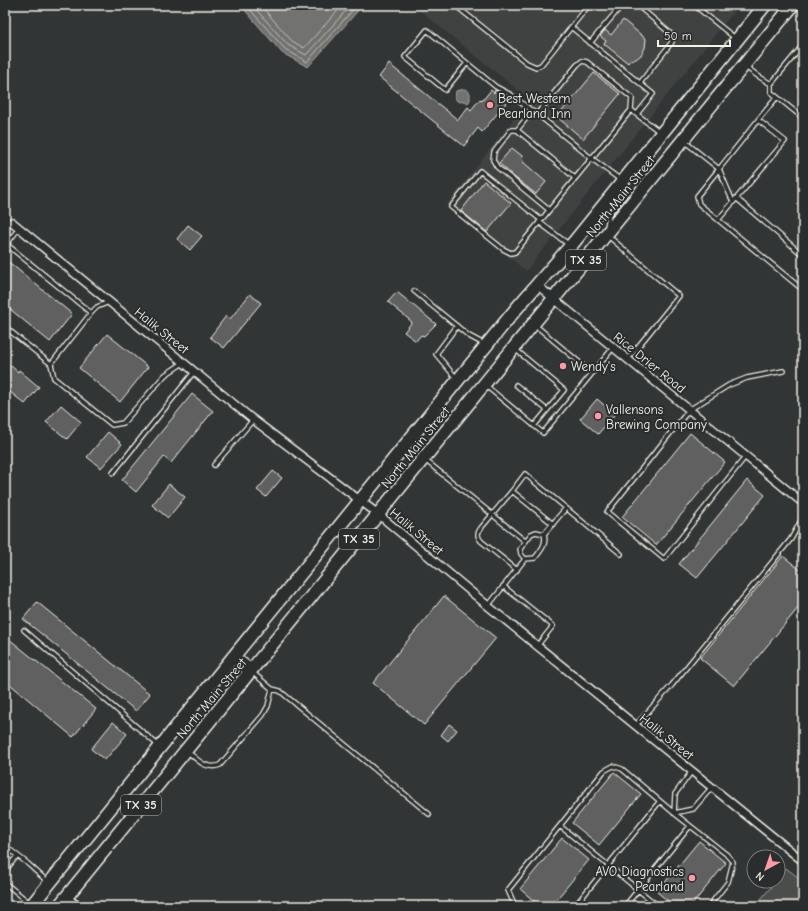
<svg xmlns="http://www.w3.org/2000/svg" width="808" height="911" font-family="'Comic Neue',sans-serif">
  <rect width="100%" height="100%" fill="#323535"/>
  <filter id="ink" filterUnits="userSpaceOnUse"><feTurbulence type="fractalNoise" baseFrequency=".025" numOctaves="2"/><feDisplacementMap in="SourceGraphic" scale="8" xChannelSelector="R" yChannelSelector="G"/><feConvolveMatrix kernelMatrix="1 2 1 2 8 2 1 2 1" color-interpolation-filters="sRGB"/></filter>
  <g filter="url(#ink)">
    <path fill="#404242" d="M413,5H739L526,271L446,206L529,99Z"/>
    <path fill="#4b4d4c" stroke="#a09f9a" d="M786,868L803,881V906H755L776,881H778V878Z"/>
    <path fill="#727370" stroke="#a6a5a0" d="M239,5H363L308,67L282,53L243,8Z
      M465,89L470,93V100L468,103L465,101L461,102L457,101L455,98L456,91Z"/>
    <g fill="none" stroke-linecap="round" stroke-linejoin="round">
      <path stroke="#c0bfb8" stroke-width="1" d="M246,5L285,49L307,62L357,5
        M252,5L288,45L306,55L351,5
        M260,5L292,41L304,48L343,5"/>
    </g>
    <path fill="#5f605f" stroke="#f4f1e8" d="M623,20L646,39L645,48L641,55L636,59L630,60L628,63L604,44L606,41L600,36L605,30L611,35Z
      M389,64L458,120L468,107L471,110L480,99L482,101L491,90L494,93L495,90L506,96L503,100L506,103L482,132L478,128L464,146L379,77Z
      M594,73L620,94L583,139L557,117Z
      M512,148L522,156L523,162L546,182L536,194L514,177L499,163Z
      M484,181L511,203L487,232L461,211Z
      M188,225L202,236L190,250L177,239Z
      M5,259L72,314L50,342L5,305Z
      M397,292L436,324L424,336L421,335L416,341L404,332L412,322L388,302Z
      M250,294L261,303L224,348L210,337L226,316L230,319Z
      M107,334L148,367L120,402L79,368Z
      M5,361L18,372L19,370L39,387L25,404L5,388Z
      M192,394L213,411L171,463L164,457L136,492L122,480Z
      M597,399L615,414L598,434L580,419Z
      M61,405L81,422L67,439L46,422Z
      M108,432L122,444L101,468L87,457Z
      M690,433L725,462L656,545L622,517Z
      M273,471L282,478L266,497L257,490Z
      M747,480L765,495L697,578L679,564Z
      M169,484L185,497L168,518L152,505Z
      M783,556L803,572V602L734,686L700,658Z
      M444,596L496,638L424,725L373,683Z
      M37,602L150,694L136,711L23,619Z
      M9,639L96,709L73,737L5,680V643Z
      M113,722L127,734L105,760L91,749Z
      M449,724L457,730L448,741L441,735Z
      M614,772L641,794L599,845L572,823Z
      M562,838L589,860L551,906H540L520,889Z
      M699,841L726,863L691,906H674L657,892Z"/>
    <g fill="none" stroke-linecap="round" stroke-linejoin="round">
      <g stroke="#f4f1e8" stroke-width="6">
        <path id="lane" d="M455,5L527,63L536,67L541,65L589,5
          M637,5L670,33L672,42L640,83
          M694,5L735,38
          M571,27L653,94L637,114
          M590,43L622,5
          M803,45L771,84V92L803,118
          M467,63L445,90L405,57L427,30L496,87L511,95L532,111L537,114L591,158L622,181L626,193L609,214L607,228
          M746,67L758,76L771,84
          M537,114L577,65L582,61L587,62L632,98L631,110
          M758,120L777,97
          M517,130L532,111
          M684,141L719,169L697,196L699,204L803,290
          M736,198L803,255
          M549,210L497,167L493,160L494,152L511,130H517L575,178
          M541,220L480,171L451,207L503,249L511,253L515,252L631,110L660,132
          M718,220L785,141L758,120L719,169L733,202
          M539,222L568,244
          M607,235L679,296L628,359
          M5,243L91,313L51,364L5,327
          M6,245L19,228
          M414,291L469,336L484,344
          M91,313L97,307L109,302
          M535,325L592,373
          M515,349L564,390L534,426
          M51,364L54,378L112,425L123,423L165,375L183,363
          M457,379L436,354L457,326
          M485,385L543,433L613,348
          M516,385L547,410
          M746,456L664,559L607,512L689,410L729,385L747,378L783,371
          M425,460L525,541
          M214,465L253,420
          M113,473L194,372
          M512,491L525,474L566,508
          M536,532L544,534C547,544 541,550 535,558L525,559L521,554L520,549L531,534Z
          M544,534L566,508L621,554
          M517,570L481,541C477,536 477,533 481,528L512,491L553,524
          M503,586L553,626L537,646
          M488,606L525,559
          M24,630L159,746
          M252,672L272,689L280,691L429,814
          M636,725L672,685L791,539L803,517
          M188,752C199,761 206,770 220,765L263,715L268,706L272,689
          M674,813L693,809L712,787
          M674,813L675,794L692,771
          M560,826L658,906
          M5,846L27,863L48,882
          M5,871L17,856
          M5,883L31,904
          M515,906L508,890L604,771L613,766L622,769L674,813L726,854L733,862L728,882L709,906
          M575,906L660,801
          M625,906L690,826"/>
      </g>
      <g stroke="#f4f1e8" stroke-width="10">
        <path id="street" d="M12,222L251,418L378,514L488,606L803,861
          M537,285L803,503
          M66,897L78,906"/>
      </g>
      <g stroke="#f4f1e8" stroke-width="15">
        <path id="primary" d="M233,657L251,671
          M31,906L458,380L516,309L574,242L765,5
          M59,906L793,5"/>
      </g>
      <use href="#lane" stroke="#2a2d2e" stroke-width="3.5"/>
      <use href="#street" stroke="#2a2d2e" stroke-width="7"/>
      <use href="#primary" stroke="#2a2d2e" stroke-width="12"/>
    </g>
  </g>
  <g fill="#ff9aa2" stroke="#2a2d2e" stroke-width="1.5">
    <circle cx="490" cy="105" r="4"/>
    <circle cx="563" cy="366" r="4"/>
    <circle cx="598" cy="416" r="4"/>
    <circle cx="692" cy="878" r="4"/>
  </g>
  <g text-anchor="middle" stroke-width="4" stroke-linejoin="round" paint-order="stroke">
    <g fill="#2a2d2e" stroke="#b7b6b0" stroke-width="1">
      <rect x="566" y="250" width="40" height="20" rx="3"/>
      <rect x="339" y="529" width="40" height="20" rx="3"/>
      <rect x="121" y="795" width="40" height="20" rx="3"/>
    </g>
    <g font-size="12" font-weight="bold" fill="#f4f1e8">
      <text x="586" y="264">TX 35</text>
      <text x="359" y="543">TX 35</text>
      <text x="141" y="809">TX 35</text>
    </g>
    <g font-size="13" fill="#f4f1e8" stroke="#2a2d2e" text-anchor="start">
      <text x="498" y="103">Best Western<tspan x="498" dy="15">Pearland Inn</tspan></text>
      <text x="571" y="371">Wendy's</text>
      <text x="606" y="414">Vallensons<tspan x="606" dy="15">Brewing Company</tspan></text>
      <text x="684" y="876" text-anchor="end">AVO Diagnostics<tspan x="684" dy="15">Pearland</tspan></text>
    </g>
    <g font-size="13" fill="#f4f1e8" stroke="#2a2d2e">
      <text transform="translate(620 196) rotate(-51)" y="5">North Main Street</text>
      <text transform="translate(162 330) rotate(39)" y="5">Halik Street</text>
      <text transform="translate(650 362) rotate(39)" y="5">Rice Drier Road</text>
      <text transform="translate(415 447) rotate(-51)" y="5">North Main Street</text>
      <text transform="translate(417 531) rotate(40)" y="5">Halik Street</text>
      <text transform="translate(211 698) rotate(-50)" y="5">North Main Street</text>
      <text transform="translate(667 736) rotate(39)" y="5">Halik Street</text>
    </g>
  </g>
  <rect width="808" height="911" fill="none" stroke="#2a2d2e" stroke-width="20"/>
  <rect x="10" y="10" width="788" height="891" fill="none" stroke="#f4f1e8" stroke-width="1.5" filter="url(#ink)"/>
  <g transform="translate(766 869) rotate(220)"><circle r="19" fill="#2a2d2e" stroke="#7b7b78"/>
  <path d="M0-3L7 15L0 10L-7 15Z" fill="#ff9aa2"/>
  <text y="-6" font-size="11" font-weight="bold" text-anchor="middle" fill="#f4f1e8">N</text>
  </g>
  <path d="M658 40v6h72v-6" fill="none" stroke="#f4f1e8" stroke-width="2"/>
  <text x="664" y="40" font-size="12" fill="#f4f1e8" stroke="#2a2d2e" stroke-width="3" paint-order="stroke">50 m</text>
</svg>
